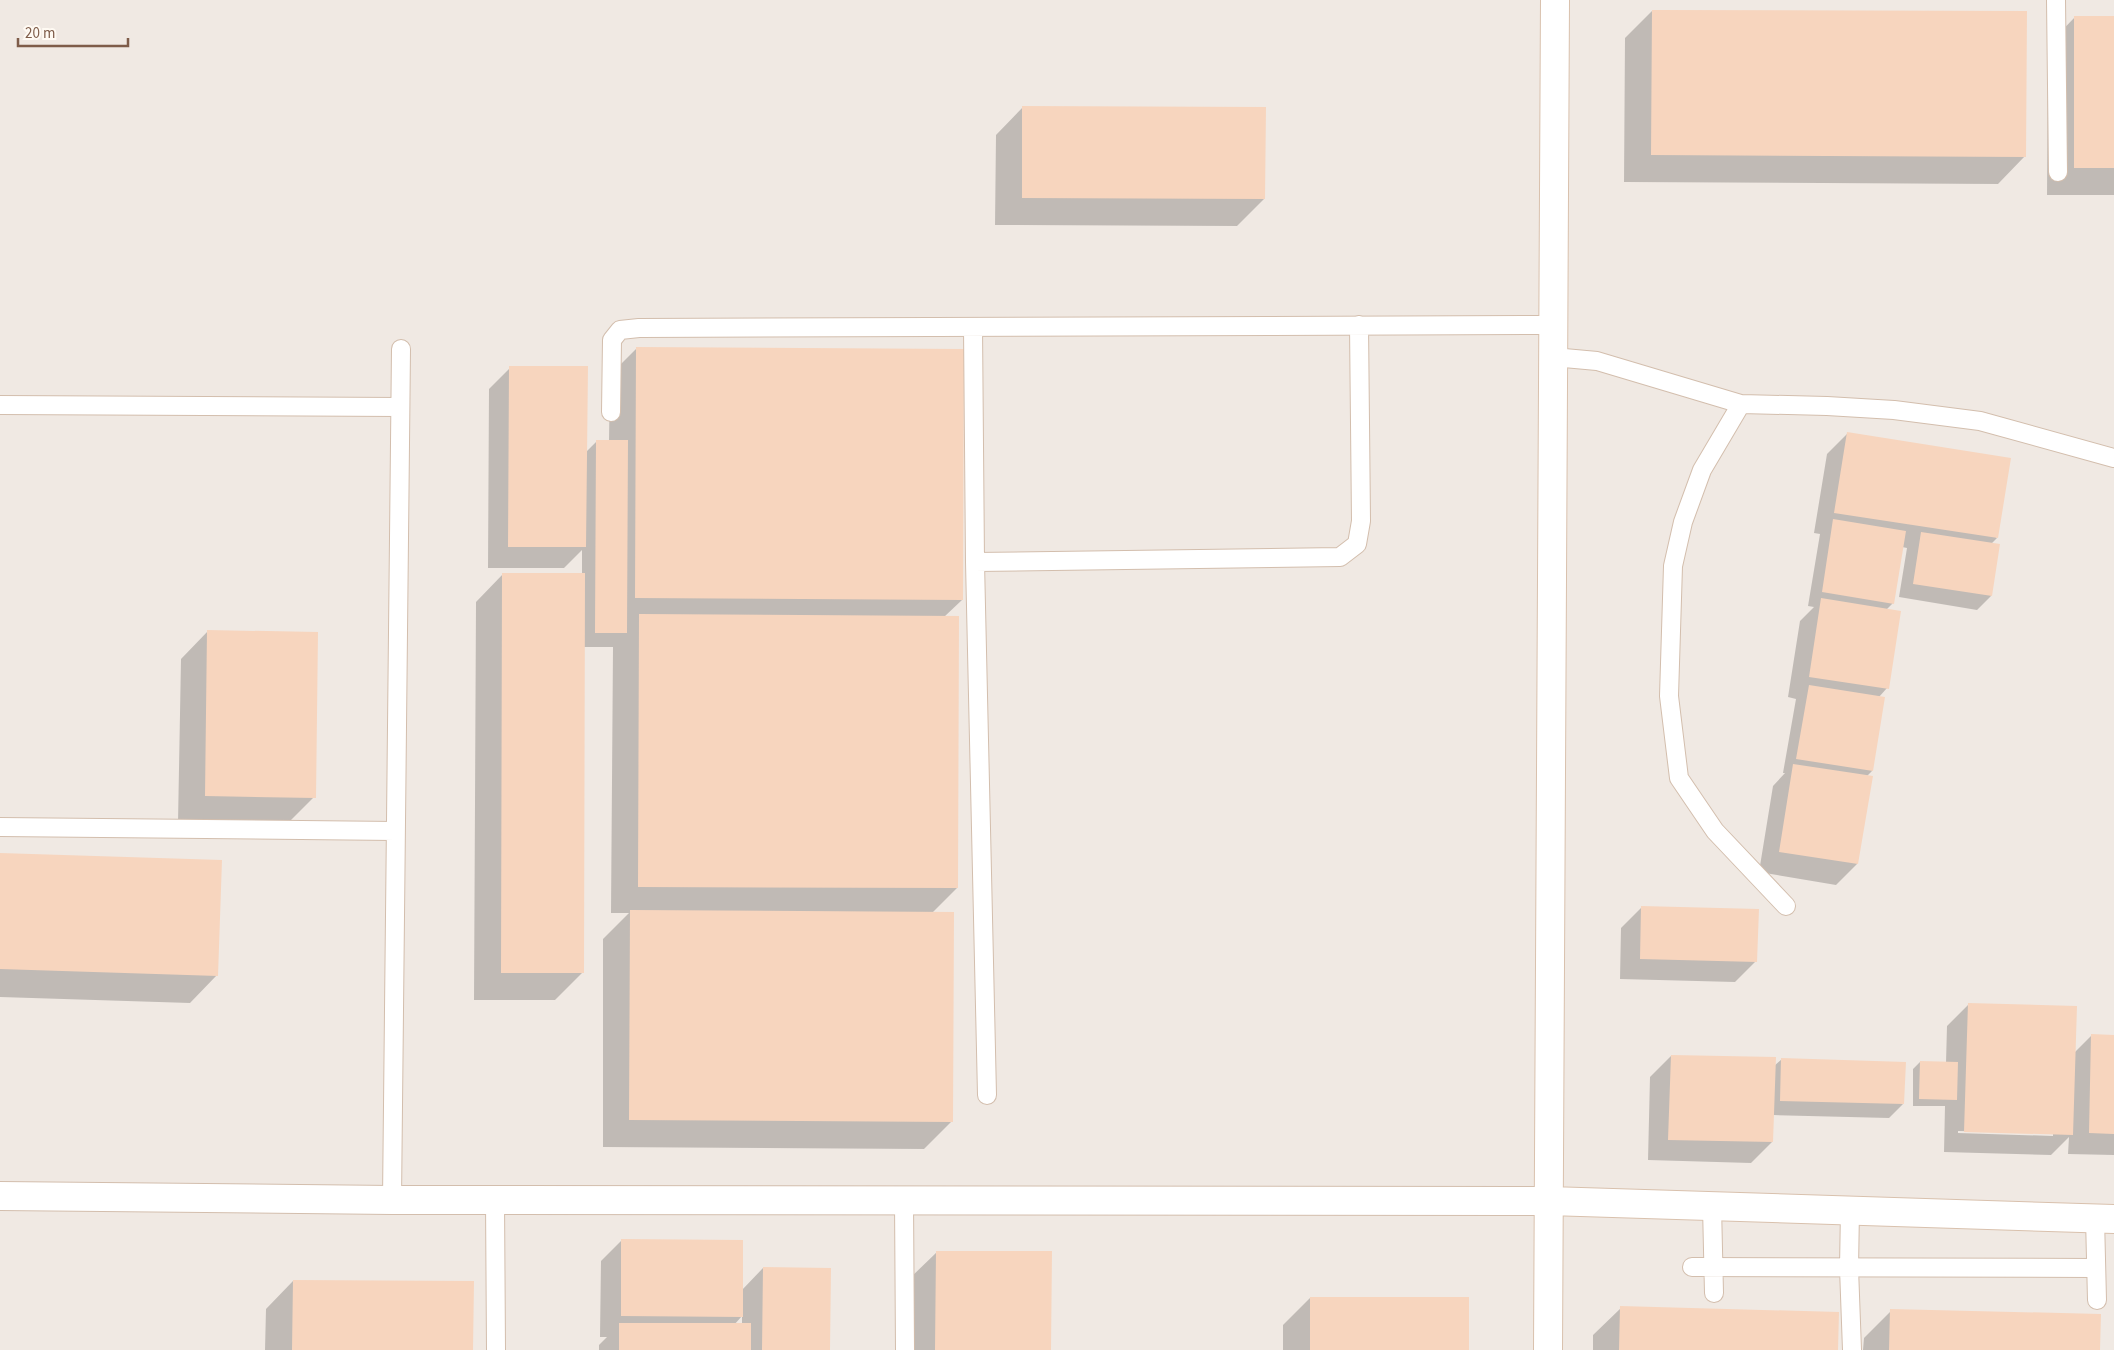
<svg xmlns="http://www.w3.org/2000/svg" width="2114" height="1350" font-family="'Source Sans 3',sans-serif">
  <rect width="100%" height="100%" fill="#fff7ea"/>
  <path fill="#f0e9e3" d="M0,0H2114V1350H0Z"/>
  <path fill="#0003" fill-rule="evenodd" d="M1652,11L2025,156L1998,184L1624,182L1625,38Z
    M2075,17L2114,18V195H2047L2048,45Z
    M1023,107L1264,199L1237,226L995,225L996,135Z
    M637,348L962,600L944,617L957,888L932,913L951,1122L924,1149L603,1147V939L629,913H611L613,647H584L582,973L555,1000H474L476,602L503,574H582V550L564,568H488L489,389L510,368L586,452L597,441H609L610,375Z
    M1848,433L1997,538L1991,544L1999,545L1991,596L1977,610L1899,597L1907,548L1902,547L1893,603L1886,610L1887,688L1879,697L1884,698L1872,771L1866,777H1871L1857,864L1836,885L1759,872L1773,786L1785,773H1783L1796,699L1788,697L1800,621L1814,607L1808,606L1820,534L1814,533L1827,454Z
    M208,631L314,797L287,824L178,823L181,659Z
    M0,854L217,975L190,1003L0,997Z
    M1642,907L1756,961L1735,982L1620,979L1621,928Z
    M1968,1005L2074,1053L2092,1035L2114,1036V1155L2068,1154L2069,1137L2051,1155L1944,1152L1945,1106H1913V1069L1920,1062L1946,1063L1947,1026ZM1958,1131L2053,1133V1136L1958,1133Z
    M1671,1056L1774,1066L1782,1059L1903,1104L1889,1118L1773,1115L1772,1142L1751,1163L1648,1160L1650,1077Z
    M622,1240L742,1290L763,1268L829,1350H599V1345L607,1337H600L601,1261ZM742,1316V1325H734Z
    M937,1252L1050,1350H909V1279Z
    M293,1281L472,1350H265L266,1309Z
    M1310,1298L1467,1350H1283V1325Z
    M1621,1308L1836,1350H1593V1335Z
    M1891,1311L2099,1350H1863L1864,1338Z"/>
  <path fill="#f7d5be" d="M1652,10L2027,11L2026,157L1651,155Z
    M2074,16H2114V168H2074Z
    M1022,106L1266,107L1265,199L1022,198Z
    M636,347L964,349L963,600L635,598Z
    M509,366H588L586,547H508Z
    M1847,432L2011,458L1998,538L1834,513Z
    M596,440H628L627,633H595Z
    M1833,519L1906,531L1894,604L1822,592Z
    M1921,532L2000,544L1992,596L1913,584Z
    M502,573H585L584,973H501Z
    M1821,598L1901,611L1889,689L1809,677Z
    M639,614L959,616L958,888L638,887Z
    M207,630L318,632L316,798L205,796Z
    M1809,685L1885,697L1873,771L1796,759Z
    M1793,764L1873,776L1858,864L1779,852Z
    M0,853L222,860L218,976L0,969Z
    M1641,906L1759,909L1757,962L1640,959Z
    M630,910L954,912L953,1122L629,1120Z
    M1968,1003L2077,1006L2073,1135L1964,1132Z
    M2091,1034L2114,1035V1134L2089,1133Z
    M1671,1055L1776,1057L1773,1142L1668,1140Z
    M1781,1058L1906,1062L1904,1104L1780,1101Z
    M1920,1061L1958,1062L1957,1100L1919,1099Z
    M621,1239L743,1240V1317L621,1316Z
    M936,1251H1052L1051,1350H935Z
    M763,1267L831,1268L830,1350H762Z
    M293,1280L474,1281L473,1350H292Z
    M1310,1297H1469V1350H1310Z
    M1620,1306L1839,1312L1838,1350H1619Z
    M1890,1309L2101,1314L2100,1350H1889Z
    M619,1323H751V1350H619Z"/>
  <g fill="none" stroke-linecap="round" stroke-linejoin="round">
    <g stroke="#d3bead" stroke-width="20">
      <path id="lane" d="M2056,0L2058,172
        M973,327L975,562L987,1095
        M1553,357L1597,361L1741,404L1702,470L1683,522L1673,566L1669,696L1679,778L1715,831L1786,906
        M1741,404L1827,406L1894,410L1980,421L2114,458
        M0,405L400,407
        M611,412L612,340L620,330L639,328L1553,325
        M975,562L1340,557L1357,544L1361,521L1359,325
        M0,827L395,831
        M392,1200L401,349
        M495,1200L496,1350
        M904,1200L905,1350
        M1712,1206L1714,1293
        M1850,1210L1849,1268L1852,1350
        M2095,1218L2097,1300
        M1692,1267L2096,1268"/>
    </g>
    <g stroke="#d3bead" stroke-width="30">
      <path id="street" d="M0,1196L392,1200L1549,1201"/>
    </g>
    <g stroke="#d9c1ad" stroke-width="30">
      <path id="secondary" d="M1549,1201L2114,1219
        M1548,1350L1555,0"/>
    </g>
    <use href="#lane" stroke="#fff" stroke-width="18"/>
    <use href="#street" stroke="#fff" stroke-width="28"/>
    <use href="#secondary" stroke="#fff" stroke-width="28"/>
  </g>
  <path d="M18 38v8h110v-8" fill="none" stroke="#7e5c49" stroke-width="2.5"/>
  <text x="25" y="38" font-size="15" fill="#7e5c49" stroke="#fffaf3" stroke-width="4" paint-order="stroke">20 m</text>
</svg>
